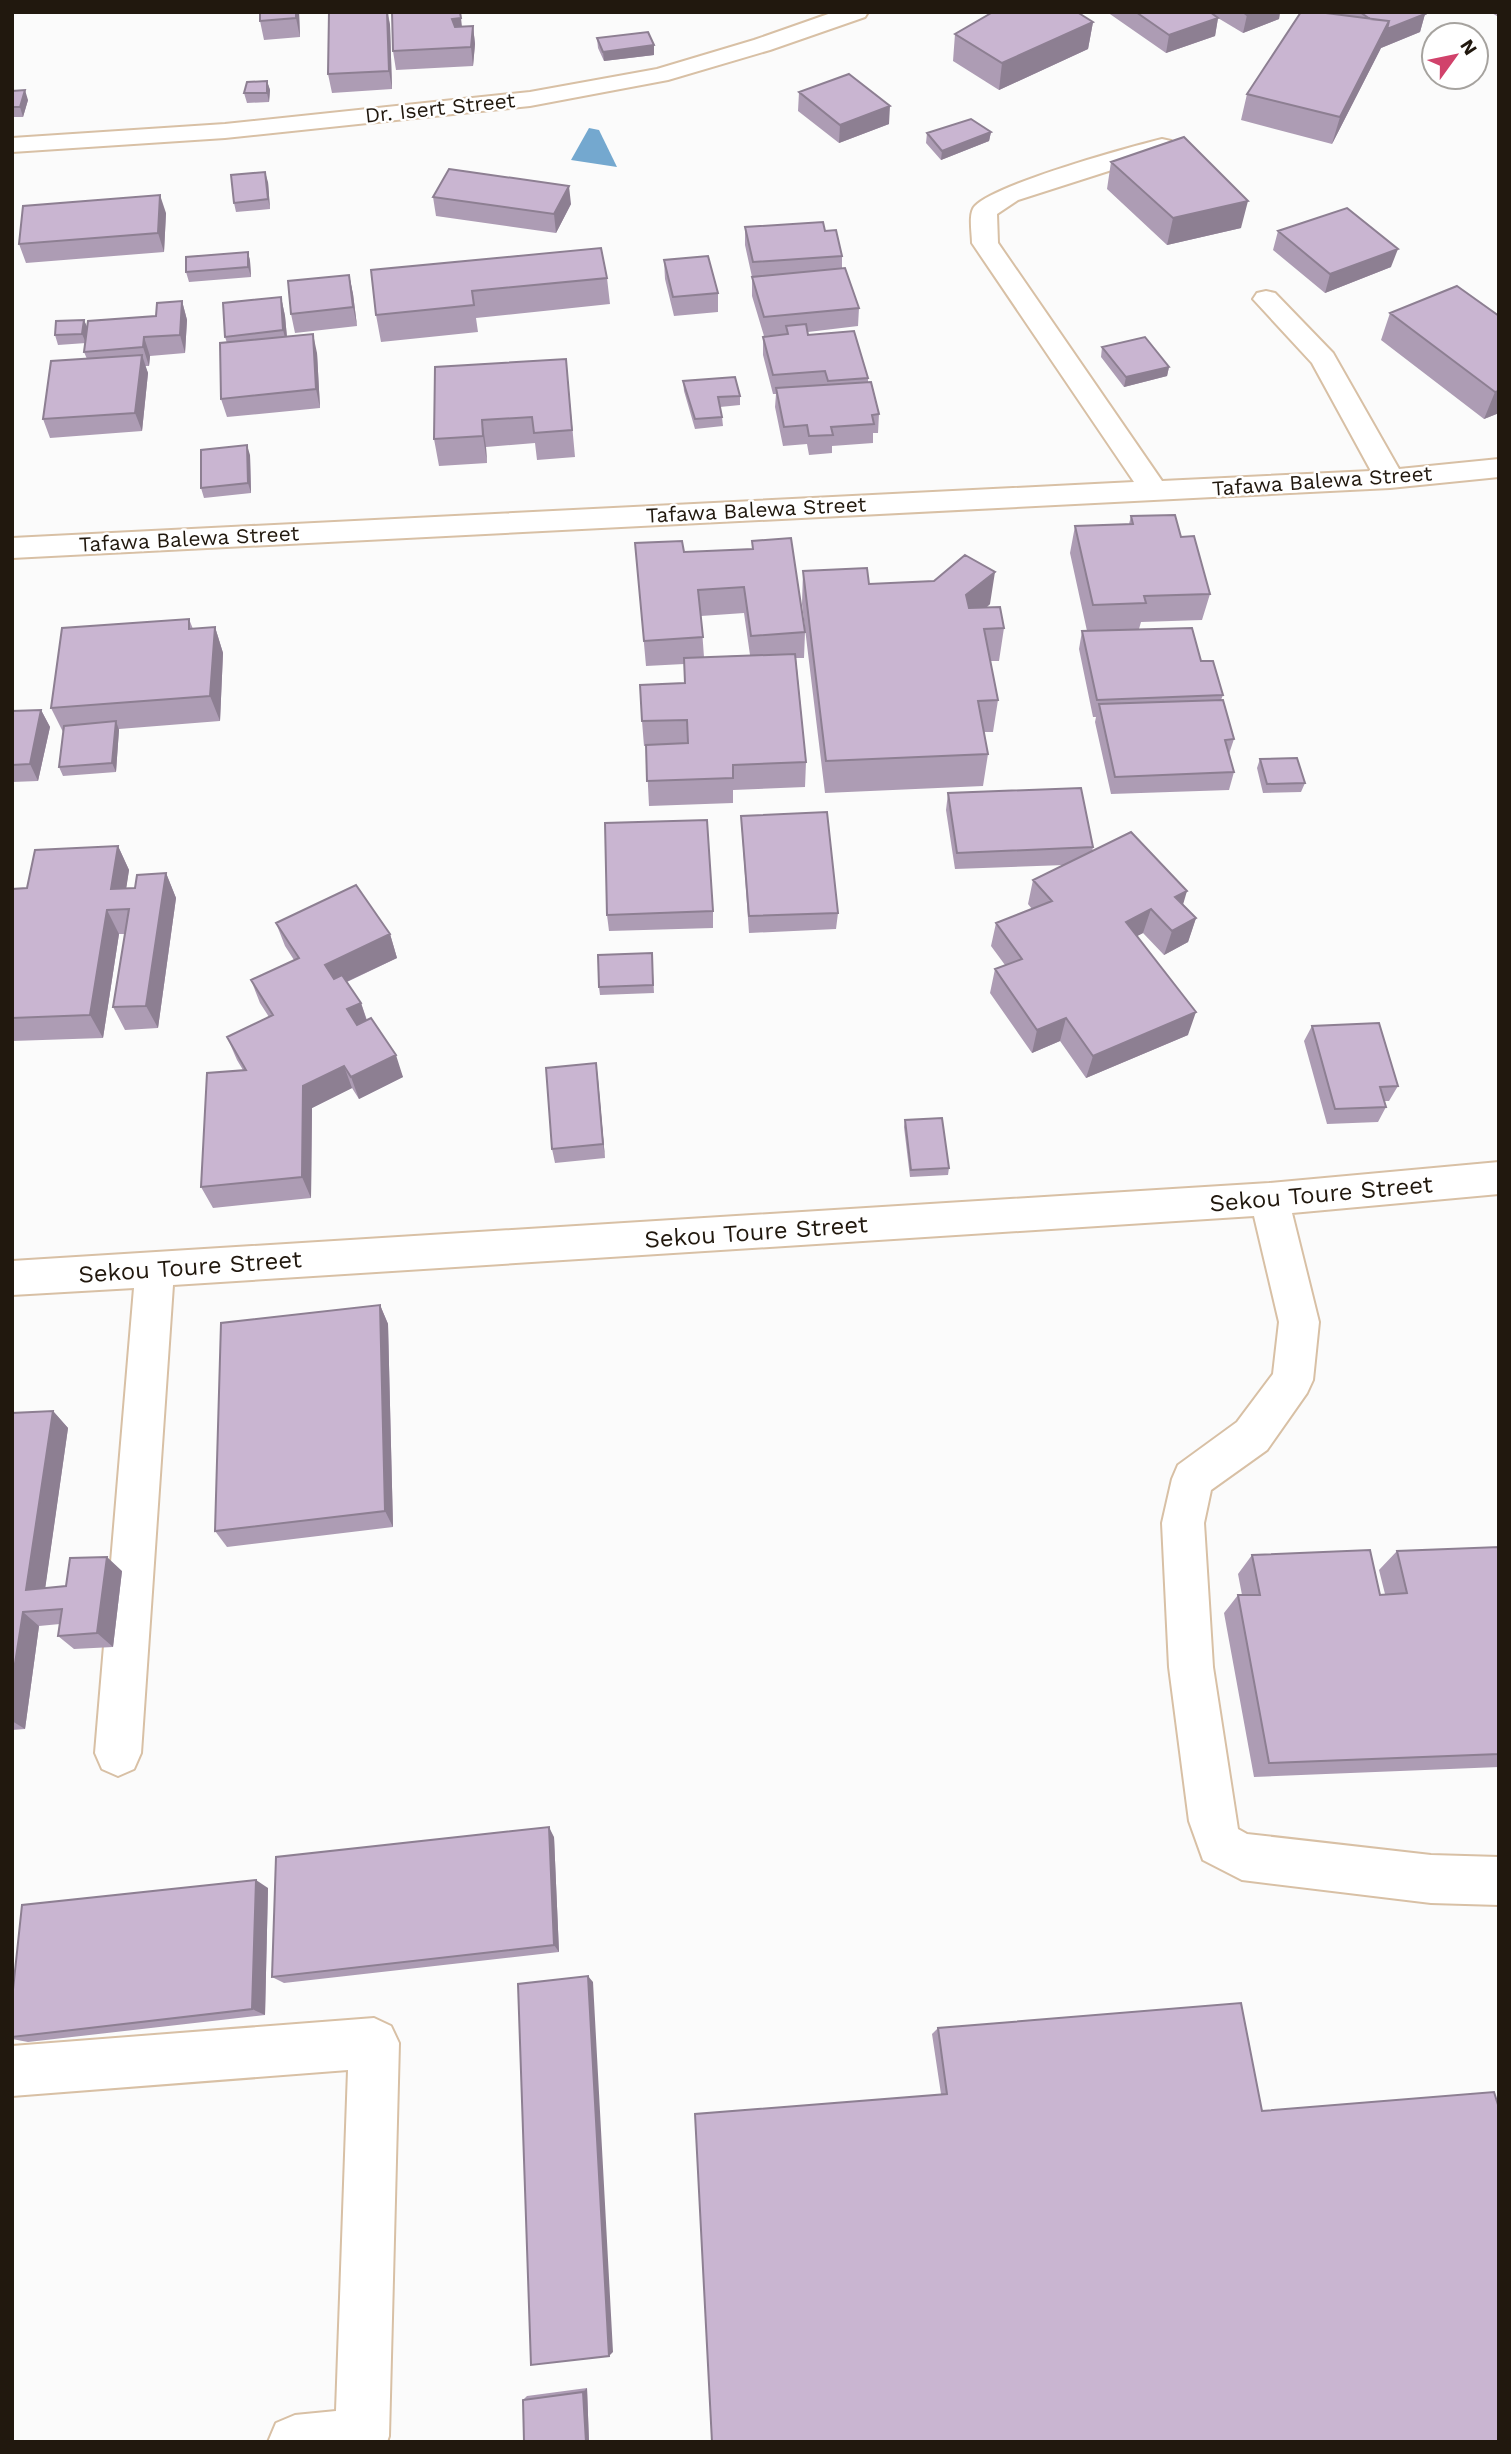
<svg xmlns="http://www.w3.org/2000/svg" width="1511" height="2454" font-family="'Work Sans',sans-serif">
  <rect width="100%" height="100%" fill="#fbfbfb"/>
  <path fill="#74a8cf" d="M589,128L599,130L617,167L571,160Z"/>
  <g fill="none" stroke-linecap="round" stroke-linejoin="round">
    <g stroke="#d8c0a5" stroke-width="4">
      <path id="minor" d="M834,12H868L865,17L770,50L668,80L530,106L225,138L12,152V138L225,124L530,92L657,69L754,40Z
        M1162,139L1171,141L1174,146L1171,151L1018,200L997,214L998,243L1162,481L1371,471L1312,363L1253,299L1257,293L1266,291L1275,293L1333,353L1399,469L1499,459V477L1390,488L12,558V538L1134,482L972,243C972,233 968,213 975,206C996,184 1126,148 1162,139Z
        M1499,1162V1194L1292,1213L1319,1322L1313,1380L1307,1393L1267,1450L1211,1490L1204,1523L1213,1667L1238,1829L1247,1834L1431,1855L1499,1857V1905L1431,1903L1242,1880L1203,1860L1189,1821L1169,1667L1162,1523L1172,1479L1178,1465L1237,1422L1273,1374L1279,1322L1254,1216L173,1285L141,1753L134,1769L118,1776L102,1769L95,1753L134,1288L12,1295V1261L1269,1183Z
        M374,2018L391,2026L399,2043L389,2436L387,2442H268L276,2423L295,2415L336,2411L348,2070L12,2096V2046Z"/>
    </g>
    <use href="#minor" fill="#fff" fill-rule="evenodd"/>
  </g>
  <path fill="#ad9cb4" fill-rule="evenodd" d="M299,12L300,37L264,40L260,21Z
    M329,12H388L390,25L392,89L332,93L328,74Z
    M1107,12H1280L1279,19L1243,33L1218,18L1215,36L1166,53Z
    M1327,12H1422L1425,14L1420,32L1381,48L1332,144L1241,120L1247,94Z
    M1490,12H1499V15L1497,16Z
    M1093,22L1088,49L999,90L953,61L955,34Z
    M462,26H473L475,44L473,66L396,70L393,51Z
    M597,38L654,45V55L604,61L598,48Z
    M267,81L270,90L269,102L247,103L244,93Z
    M12,91L28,100L23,117H12Z
    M799,92L889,124L839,143L798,111Z
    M991,132L989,141L941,160L926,143L927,133Z
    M1111,162L1241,228L1167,245L1107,189Z
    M268,182L270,209L236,212L234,203Z
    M433,197L571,204L556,233L436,216Z
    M166,213L164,252L26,263L19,244Z
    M745,227L825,231L842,256V268L859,308L858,326L808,332V335L868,378V382L879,414L878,433H873V443L832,446V453L809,455L807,444L783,446L775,407L776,394H773L763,355V337L786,334L764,336L752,296V277L745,245Z
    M1278,231L1391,267L1325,293L1273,250Z
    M248,252L250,261L251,277L189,282L186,272Z
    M664,260L718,293V312L674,316L665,279Z
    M371,270L607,278L610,304L476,318L478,332L381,342L376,315Z
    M349,275L353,294L357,326L295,333L291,314Z
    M281,297L285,316L287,337L317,353L320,408L227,417L221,399L227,343L225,337Z
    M182,301L187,320L185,353L150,356L149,366H145L148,373L142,431L50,438L43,419L87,359L84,352L86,343L58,345L55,335L84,320L87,328L156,316Z
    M1390,313L1499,316V413L1484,419L1381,340Z
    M1102,347L1169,367L1167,376L1124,387L1101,357Z
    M566,359L575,457L537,460L535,443L486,447L487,463L439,466L434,439Z
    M683,381L740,396V405L720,407L722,417L723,426L695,429L684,391Z
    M250,455L251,493L204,498L201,488Z
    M1131,516L1181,537L1210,594L1202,620L1141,622L1139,629L1087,631L1070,553L1075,526L1129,524Z
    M752,541L805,632L804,658H796L806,762L805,787L733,790V803L649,806L646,746H644L642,721L685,683L684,664L646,666L635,543L684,552L752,549ZM744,613L750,655L704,657L701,616Z
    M803,571L869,584L990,604L986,608L1004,628L999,661H990L998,700L993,732H984L988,754L983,786L825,793L802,604Z
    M189,619L193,629L215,627L223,653L220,721L119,729L116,772L63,776L59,767L63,732L51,708Z
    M1082,631L1201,661L1223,695L1221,700L1234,739L1229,754L1234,772L1229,790L1111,794L1095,722L1096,717H1093L1079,649Z
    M41,710L50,727L38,781L12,782V711Z
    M1260,759L1305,783L1301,792L1263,793L1257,768Z
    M948,793L1093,847L1092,852L1183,904L1196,918L1188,942L1164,955L1143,933L1137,936L1188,1035L1086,1078L1060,1041L1032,1053L990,993L995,969L1005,965L991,946L996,923L1032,909L1028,904L1033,880L1065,865L955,869L946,810Z
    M741,816L838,913L836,929L749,933L742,833Z
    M118,846L129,870L126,888H135L166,873L176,898L158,1028L125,1030L113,1007L125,934H119L103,1038L12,1041V889L27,888Z
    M713,911V928L609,931L607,915Z
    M276,923L390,934L397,958L347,982L361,1003L367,1020L403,1077L359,1099L352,1088L312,1108L311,1198L213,1208L201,1187L243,1070L237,1060L227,1037L269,1017L260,1003L251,980L294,960L285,946Z
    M652,953L654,993L600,995L599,987Z
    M1312,1026L1398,1086L1389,1101H1384L1386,1107L1378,1122L1327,1124L1304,1041Z
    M596,1063L605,1158L555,1163L552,1149Z
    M905,1120L949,1168L948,1175L910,1177L904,1127Z
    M380,1305L388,1324L393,1527L227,1547L215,1531Z
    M53,1411L68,1428L45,1588L66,1586L122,1571L113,1647L74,1649L58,1636L60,1624L39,1626L25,1729L12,1730V1413Z
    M1499,1547V1767L1254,1777L1224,1613L1238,1595H1242L1238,1574L1252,1555L1380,1595L1385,1594L1379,1570L1397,1551Z
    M554,1837L559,1952L284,1983L272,1977Z
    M268,1888L265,2015L28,2042L12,2039V1999Z
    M938,2028L1262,2111L1499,2442L941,2094L932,2034Z
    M587,2388L589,2442H524L523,2400L527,2396Z"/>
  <path fill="#8d7f92" d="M296,12H299L300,37L296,18Z
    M387,12L390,25L392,89L389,71Z
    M1254,12H1280L1279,19L1243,33L1247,15Z
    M1425,14L1420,32L1381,48L1332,144L1340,117L1389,21Z
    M461,18L463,36L455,38L452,19Z
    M1218,18L1215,36L1166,53L1169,35Z
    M1093,22L1088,49L999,90L1002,63Z
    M473,26L475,44L473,66L471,47Z
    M654,45V55L604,61L603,52Z
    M267,81L270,90L269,102L267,93Z
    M25,90L28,100L23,117L20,107Z
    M890,106L889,124L839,143L840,125Z
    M991,132L989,141L941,160L942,151Z
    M265,172L268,182L270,209L268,199Z
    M569,186L571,204L556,233L554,214Z
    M160,195L166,213L164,252L158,233Z
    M1248,201L1241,228L1167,245L1173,218Z
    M1398,249L1391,267L1325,293L1330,274Z
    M248,252L250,261L251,277L248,267Z
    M349,275L353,294L357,326L353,307Z
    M281,297L285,316L288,349L283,330Z
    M182,301L187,320L185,353L180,335Z
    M84,320L88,329L86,343L82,334Z
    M313,334L317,353L320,408L316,389Z
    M144,337L150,356L149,366L143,347Z
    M142,355L148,373L142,431L135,413Z
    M1169,367L1167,376L1124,387L1126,377Z
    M1499,391V413L1484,419L1495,392Z
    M482,420L486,447L487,463L483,436Z
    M247,445L250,455L251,493L248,483Z
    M995,572L990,604L962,628L966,595Z
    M215,627L223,653L220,721L210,696Z
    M41,710L50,727L38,781L30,764Z
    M116,721L119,730L116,772L112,763Z
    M118,846L129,870L123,910L111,889Z
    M166,873L176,898L158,1028L146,1006Z
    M1187,891L1180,915L1175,897Z
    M1151,909L1143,933L1120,945L1126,922Z
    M107,910L119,934L103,1038L90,1015Z
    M1196,918L1188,942L1164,955L1172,931Z
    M390,934L397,958L333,988L325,965Z
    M361,1003L368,1025L355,1032L347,1009Z
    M1196,1012L1188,1035L1086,1078L1093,1056Z
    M1066,1018L1060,1041L1032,1053L1037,1030Z
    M396,1055L403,1077L359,1099L351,1077Z
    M596,1063L598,1079L605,1158L603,1144Z
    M344,1066L352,1088L312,1108L311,1198L302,1177L303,1086Z
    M380,1305L388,1324L393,1527L385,1511Z
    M53,1411L68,1428L43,1604L26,1590Z
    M107,1557L122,1571L113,1647L97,1633Z
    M23,1612L39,1626L25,1729L12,1721V1683Z
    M549,1827L554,1837L559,1952L554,1945Z
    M256,1880L268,1888L265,2015L252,2009Z
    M588,1976L593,1982L613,2352L609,2356Z
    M587,2388L589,2442H586L583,2392Z"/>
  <path fill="#c9b5d1" stroke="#8d7f92" stroke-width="2" d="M260,12H296V18L260,21Z
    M329,12H387L389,71L328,74Z
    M392,12H460L461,18L452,19L455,27L473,26L471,47L393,51Z
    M993,12H1077L1093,22L1002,63L955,34Z
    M1136,12H1210L1218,18L1169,35Z
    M1243,12H1254L1247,15Z
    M1301,12H1318L1389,21L1340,117L1247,94Z
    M1360,12H1422L1425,14L1387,29L1389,21L1370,19Z
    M648,32L654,45L603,52L597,38Z
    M849,74L890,106L840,125L799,92Z
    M267,81V93H244L247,82Z
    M25,90L20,107H12V91Z
    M971,119L991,132L942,151L927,133Z
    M1184,137L1248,201L1173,218L1111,162Z
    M449,169L569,186L554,214L433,197Z
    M265,172L268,199L234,203L231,175Z
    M160,195L158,233L19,244L23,206Z
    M1347,208L1398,249L1330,274L1278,231Z
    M823,222L825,231L836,230L842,256L753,262L745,227Z
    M601,248L607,278L472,291L474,305L376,315L371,270Z
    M248,252V267L186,272V257Z
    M708,256L718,293L673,297L664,260Z
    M845,268L859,308L764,317L752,277Z
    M349,275L353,307L291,314L288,281Z
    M1457,286L1499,316V391L1495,392L1390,313Z
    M281,297L283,330L225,337L223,303Z
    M182,301L180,335L144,337L143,347L84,352L88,321L156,316L157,303Z
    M84,320L82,334L55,335L56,321Z
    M806,324L808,335L854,331L868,378L828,381L825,371L773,375L763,337L788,334L786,326Z
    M313,334L316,389L221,399L220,343Z
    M1145,337L1169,367L1126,377L1102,347Z
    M142,355L135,413L43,419L51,361Z
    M566,359L572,430L534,433L532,417L482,420L483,436L434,439L435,367Z
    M735,377L740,396L718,397L722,417L695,419L683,381Z
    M871,382L879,414L872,415L874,424L831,427L833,435L809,436L807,425L784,427L776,388Z
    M247,445L248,483L201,488V450Z
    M1175,515L1181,537L1194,536L1210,594L1144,596L1146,603L1093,605L1075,526L1133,524L1131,516Z
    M791,538L805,632L751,636L744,587L698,590L703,637L644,641L635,543L682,541L684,552L753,549L752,541Z
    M965,555L995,572L966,595L969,608L1000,607L1004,628L984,629L998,700L978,701L988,754L826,761L803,571L867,568L869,584L934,581Z
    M189,619V629L215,627L210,696L51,708L62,628Z
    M1192,628L1201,661H1213L1223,695L1097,700L1082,631Z
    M795,654L806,762L733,765V778L647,781L646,745L688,743L687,720L642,721L640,685L685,683L684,658Z
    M1223,700L1234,739L1225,740L1234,772L1115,777L1099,704Z
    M41,710L30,764L12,765V711Z
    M116,721L112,763L59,767L64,726Z
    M1297,758L1305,783L1267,784L1260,759Z
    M1081,788L1093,847L957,853L948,793Z
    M827,812L838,913L749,916L741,816Z
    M707,820L713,911L607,915L605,823Z
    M1131,832L1187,891L1175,897L1196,918L1172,931L1151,909L1126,922L1196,1012L1093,1056L1066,1018L1037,1030L995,969L1022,959L996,923L1052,901L1033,880Z
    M118,846L111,889L135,888L137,875L166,873L146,1006L113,1007L129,909L107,910L90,1015L12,1018V889L27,888L35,850Z
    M356,885L390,934L325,965L334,979L342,975L361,1003L347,1009L357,1025L371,1018L396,1055L351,1077L344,1066L303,1086L302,1177L201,1187L207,1073L246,1070L227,1037L273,1015L251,980L299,958L276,923Z
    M652,953L653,985L599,987L598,955Z
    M1379,1023L1398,1086L1380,1087L1386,1107L1335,1109L1312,1026Z
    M596,1063L603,1144L552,1149L546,1068Z
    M942,1118L949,1168L911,1170L905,1120Z
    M380,1305L385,1511L215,1531L221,1323Z
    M53,1411L26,1590L66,1586L70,1558L107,1557L97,1633L58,1636L62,1609L23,1612L12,1683V1413Z
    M1499,1547V1754L1269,1763L1238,1595H1260L1252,1555L1370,1550L1380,1595L1407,1593L1397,1551Z
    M549,1827L554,1945L272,1977L276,1857Z
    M256,1880L252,2009L12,2037V1999L22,1905Z
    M588,1976L609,2356L531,2365L518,1984Z
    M1241,2003L1262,2111L1494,2092L1499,2108V2442H712L695,2114L947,2094L938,2028Z
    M583,2392L586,2442H524L523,2400Z"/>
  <g text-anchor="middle" stroke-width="5" stroke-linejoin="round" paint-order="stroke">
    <g font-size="21" fill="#21180e" stroke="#fff">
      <text transform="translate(440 108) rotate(-6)" y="7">Dr. Isert Street</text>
      <text transform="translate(1322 481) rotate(-4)" y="7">Tafawa Balewa Street</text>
      <text transform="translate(756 510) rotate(-3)" y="7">Tafawa Balewa Street</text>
      <text transform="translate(189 539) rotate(-3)" y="7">Tafawa Balewa Street</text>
    </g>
    <g font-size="24" fill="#21180e" stroke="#fff">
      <text transform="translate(1321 1194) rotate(-5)" y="8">Sekou Toure Street</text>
      <text transform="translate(756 1232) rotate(-4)" y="8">Sekou Toure Street</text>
      <text transform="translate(190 1267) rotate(-4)" y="8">Sekou Toure Street</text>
    </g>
  </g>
  <rect width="1511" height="2454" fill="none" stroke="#21180e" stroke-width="28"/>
  <g transform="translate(1455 56) rotate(57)"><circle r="33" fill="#ffffff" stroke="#a6a39f" stroke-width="2"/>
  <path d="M0-5L12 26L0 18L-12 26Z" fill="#d1426b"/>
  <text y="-10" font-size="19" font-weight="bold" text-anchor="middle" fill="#21180e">N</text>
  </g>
</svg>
